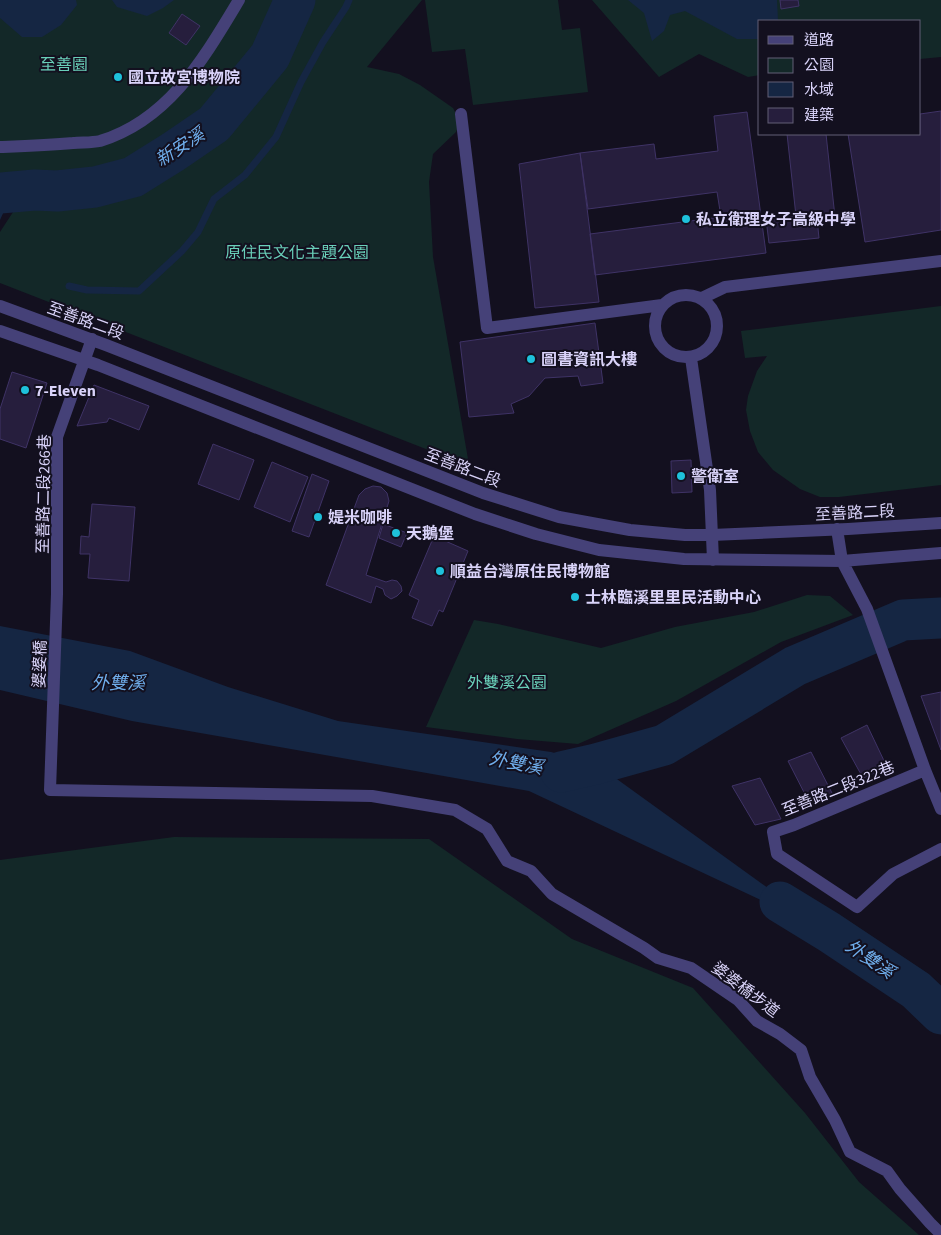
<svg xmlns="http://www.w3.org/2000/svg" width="941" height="1235" font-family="'Source Sans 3','Noto Sans TC',sans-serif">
  <rect width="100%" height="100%" fill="#13101f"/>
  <path fill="#132828" d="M0,0H285L264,36L206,118L131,165L44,178L0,180Z
    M309,0H422L367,67L399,74L420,85L453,108L460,122L456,132L433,154L429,182L433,257L468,459L449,458L0,283V232L15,209L124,190L193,161L252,107Z
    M425,0H558L562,30L580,28L588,92L473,105L465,49L432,52Z
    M592,0H941V57L920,59V21H760V75L748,77L699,54L659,77Z
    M941,306V485L839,497H820L800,489L773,470L758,452L750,431L746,410L748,396L757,371L767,356L745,358L741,331Z
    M807,595L830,596L853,615L781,642L676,701L578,744L517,739L426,727L474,620L498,624L601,648L675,627L754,612Z
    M174,837L429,839L572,939L693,988L805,1113L859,1182L919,1235H0V860Z"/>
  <path fill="#152643" d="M0,0H76L77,5L61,25L42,37H22L0,18Z
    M112,0H174L163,8L147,16L117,7Z
    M628,0H777L778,21H760V39H737L685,11L670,15L664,31L652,41L644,13Z
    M0,176L30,180L35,190L34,196L5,209L0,220Z
    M0,626L130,651L228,687L338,721L551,752L596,764L829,932L529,791L132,721L0,690Z"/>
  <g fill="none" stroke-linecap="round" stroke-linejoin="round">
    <path stroke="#152643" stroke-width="7" d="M69,286L87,290L139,291L182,251L198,232L214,199L245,175L276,137L301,82L323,42L346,7L349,0"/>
    <path stroke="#152643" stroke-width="41" d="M0,193L35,190L57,191L95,187L133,177L173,152L214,124L270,56L295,0
      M561,772L596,764L664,745L795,666L903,620L941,618
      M780,902L829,932L916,990L941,1014"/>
  </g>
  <path fill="#261e3d" stroke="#3f3366" d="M780,0H798L799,6L781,9Z
    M182,14L200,26L186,45L169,33Z
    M941,111V230L865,242L848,134H920V114Z
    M747,112L766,253L595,275L590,234L721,217L717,192L588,209L580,153L654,144L656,159L718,151L714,116Z
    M787,134H826L835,217L817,219L819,238L769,243L766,219L796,216Z
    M580,153L599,302L535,308L519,164Z
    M595,323L603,383L581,386L578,376L545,378L529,396L511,404L514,413L469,417L460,342Z
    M12,372L47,383L26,448L0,439V409Z
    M94,385L149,406L139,430L109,418L107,422L77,426Z
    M213,444L254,460L239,500L198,484Z
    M691,460L692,492L672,493L671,461Z
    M272,462L308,477L290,522L254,507Z
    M312,474L329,481L309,537L292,531Z
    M373,486L381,487L387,493L389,501L366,575L386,582L392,580L397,581L401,586L402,591L397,596L391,599L385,595L383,589L376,586L371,603L326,585L359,495L365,489Z
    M92,504L135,507L129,581L88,578L90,554H80L81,536L89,537Z
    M383,524L407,533L401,547L379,538Z
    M434,536L468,551L443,612L439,610L432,626L412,618L419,600L409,595Z
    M941,692V750L921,696Z
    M867,725L887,767L863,778L841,738Z
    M811,752L833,795L811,806L788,761Z
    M760,778L781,819L755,825L732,786Z"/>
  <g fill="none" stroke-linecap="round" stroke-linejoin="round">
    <path stroke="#454178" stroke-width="12" d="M461,114L487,328L662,305
      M0,147C24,146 49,145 73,143C81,142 91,143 100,141C169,120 204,58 239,0
      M655 326a31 31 0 1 1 62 0a31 31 0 1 1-62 0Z
      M702,298L725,287L941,261
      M0,306L106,345L483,493L559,517L630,530L685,535H712L848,529L941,523
      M0,331L98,365L475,514L536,534L599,550L684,559L842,561L941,553
      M92,339L57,437V594L50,790L372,796L455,810L487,829L507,861L531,871L552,894L644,948L658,958L691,968L738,1000L757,1021L780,1034L801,1050L810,1077L835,1120L850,1152L887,1171L900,1189L930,1223L941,1234
      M691,358L710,490L713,560
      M837,529L842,561L867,609L925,770L941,809
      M925,770L794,825L773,832L777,854L857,907L893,874L941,849"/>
  </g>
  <g fill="#1ec1db" stroke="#13101f" stroke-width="2">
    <circle cx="118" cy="77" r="5"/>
    <circle cx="686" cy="219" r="5"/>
    <circle cx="531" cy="359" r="5"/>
    <circle cx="25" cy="390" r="5"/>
    <circle cx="681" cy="476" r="5"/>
    <circle cx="318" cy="517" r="5"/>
    <circle cx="396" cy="533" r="5"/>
    <circle cx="440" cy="571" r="5"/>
    <circle cx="575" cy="597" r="5"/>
  </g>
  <g text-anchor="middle" stroke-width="4" stroke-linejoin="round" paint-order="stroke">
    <g font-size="16" fill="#69cfb9" stroke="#13101f">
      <text x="64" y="70">至善園</text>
      <text x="297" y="258">原住民文化主題公園</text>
      <text x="507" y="688">外雙溪公園</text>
    </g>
    <g font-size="16" font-weight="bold" fill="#d9d3f9" stroke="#13101f" text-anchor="start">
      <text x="128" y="83">國立故宮博物院</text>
      <text x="696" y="225">私立衛理女子高級中學</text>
      <text x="541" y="365">圖書資訊大樓</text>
      <text x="35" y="396">7-Eleven</text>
      <text x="691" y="482">警衛室</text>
      <text x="328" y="523">媞米咖啡</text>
      <text x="406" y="539">天鵝堡</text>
      <text x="450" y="577">順益台灣原住民博物館</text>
      <text x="585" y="603">士林臨溪里里民活動中心</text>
    </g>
    <g font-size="16" fill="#d9d3f9" stroke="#13101f">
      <text transform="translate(86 320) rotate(20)" y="6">至善路二段</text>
      <text transform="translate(463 467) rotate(21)" y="6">至善路二段</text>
      <text transform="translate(43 494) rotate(-89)" y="6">至善路二段266巷</text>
      <text transform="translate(855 512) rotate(-3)" y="6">至善路二段</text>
      <text transform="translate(39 664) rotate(-88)" y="6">婆婆橋</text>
      <text transform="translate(838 788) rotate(-22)" y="6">至善路二段322巷</text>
      <text transform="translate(746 989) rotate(37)" y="6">婆婆橋步道</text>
    </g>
    <g font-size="18" font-style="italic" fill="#6fadeb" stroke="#13101f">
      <text transform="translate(180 147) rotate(-33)" y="6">新安溪</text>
      <text x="118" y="689">外雙溪</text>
      <text transform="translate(516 763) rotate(11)" y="6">外雙溪</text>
      <text transform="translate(870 959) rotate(34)" y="6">外雙溪</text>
    </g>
  </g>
  <rect x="758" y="20" width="162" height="115" fill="#13101f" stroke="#625e76"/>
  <rect x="768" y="36" width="25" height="8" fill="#454178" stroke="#625e76"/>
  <text x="804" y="45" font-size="15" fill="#d9d3f9">道路</text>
  <rect x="768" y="58" width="25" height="15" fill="#132828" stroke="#625e76"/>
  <text x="804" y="70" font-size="15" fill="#d9d3f9">公園</text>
  <rect x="768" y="82" width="25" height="15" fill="#152643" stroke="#625e76"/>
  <text x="804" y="95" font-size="15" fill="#d9d3f9">水域</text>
  <rect x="768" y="108" width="25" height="15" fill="#261e3d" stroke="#625e76"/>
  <text x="804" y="120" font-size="15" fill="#d9d3f9">建築</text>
</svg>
